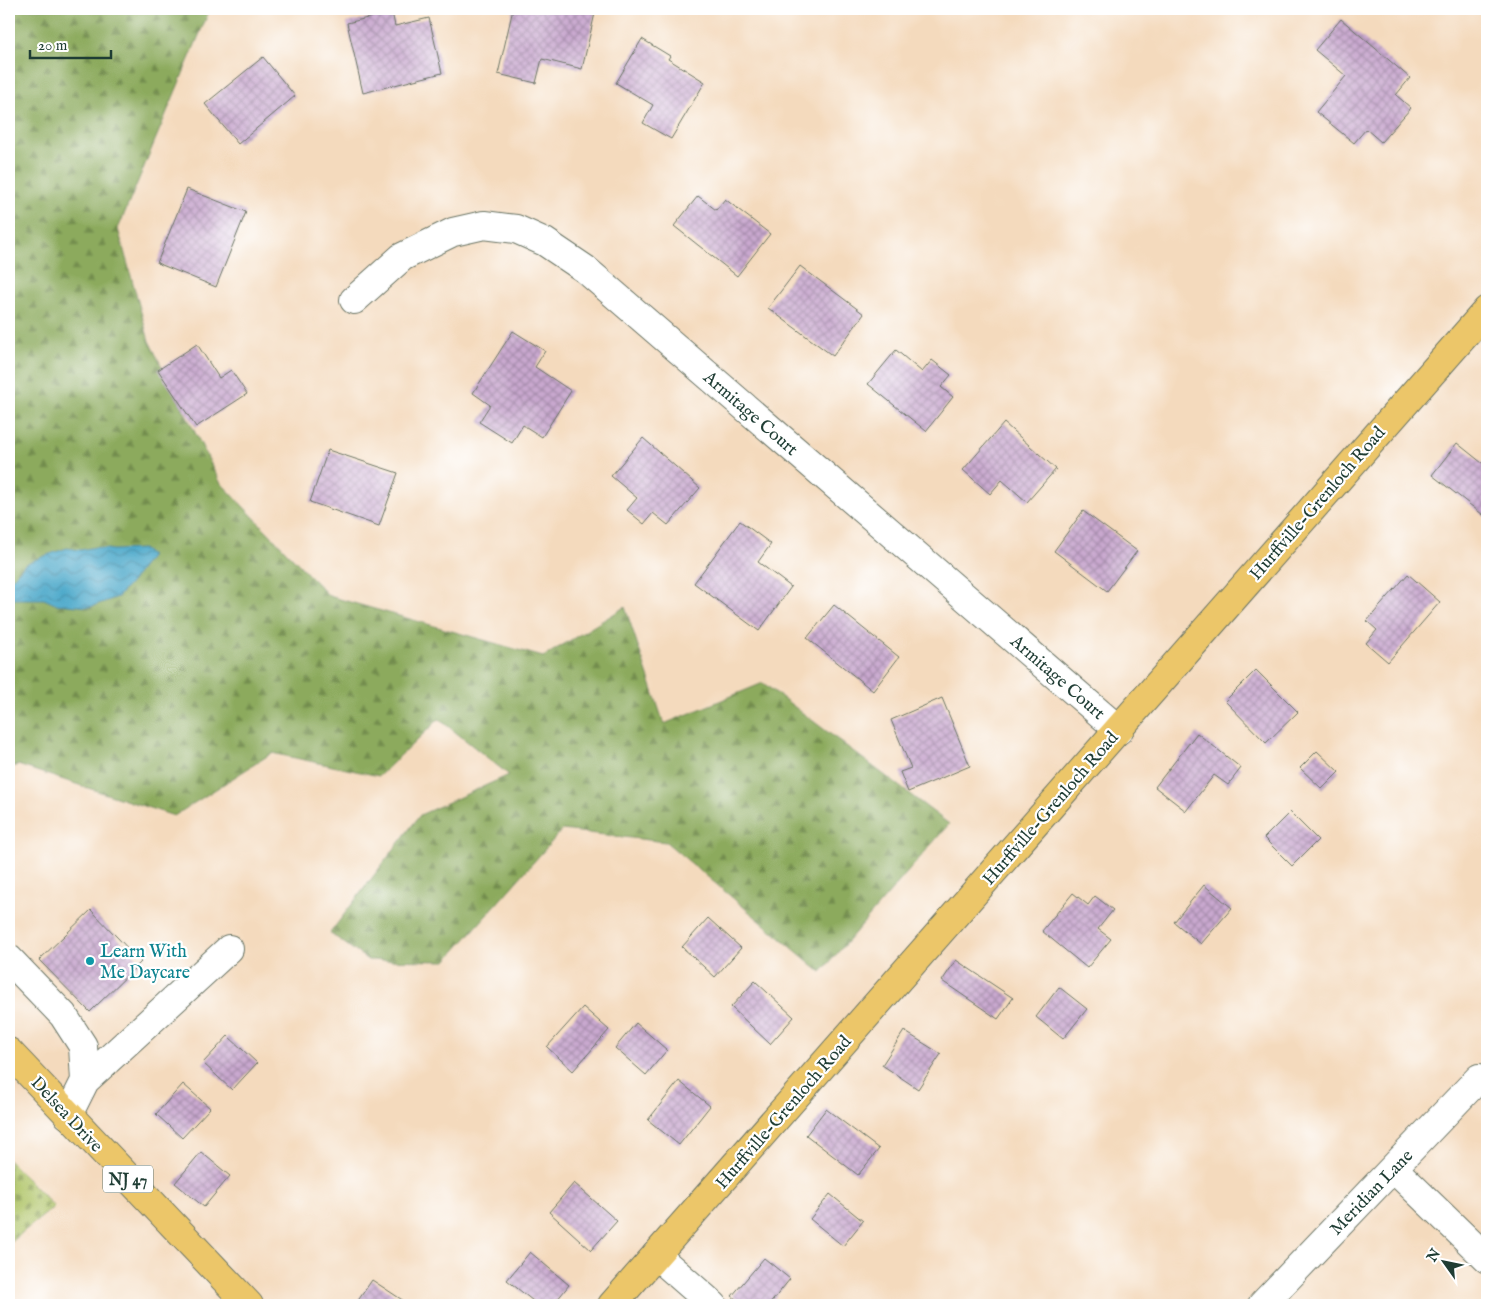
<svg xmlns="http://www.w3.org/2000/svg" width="1496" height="1314" font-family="'IM FELL English',serif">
  <defs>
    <pattern id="forest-firs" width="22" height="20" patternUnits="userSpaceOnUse" patternTransform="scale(1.25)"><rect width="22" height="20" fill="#8caa5d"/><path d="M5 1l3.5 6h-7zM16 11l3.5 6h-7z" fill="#728c4e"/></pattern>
    <pattern id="cemetery-stones" width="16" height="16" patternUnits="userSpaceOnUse" patternTransform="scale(1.25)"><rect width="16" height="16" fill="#b0c569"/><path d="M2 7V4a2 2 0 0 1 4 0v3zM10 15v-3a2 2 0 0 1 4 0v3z" fill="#8fa157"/></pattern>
    <pattern id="water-waves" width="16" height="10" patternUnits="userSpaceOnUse" patternTransform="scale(1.25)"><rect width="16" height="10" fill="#4aa7c9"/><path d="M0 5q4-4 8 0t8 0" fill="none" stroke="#3d89a4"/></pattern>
    <pattern id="building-cross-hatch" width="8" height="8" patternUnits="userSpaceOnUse" patternTransform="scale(1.25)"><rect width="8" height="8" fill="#c9a8cf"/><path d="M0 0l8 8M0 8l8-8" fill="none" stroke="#a38aa9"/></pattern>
  </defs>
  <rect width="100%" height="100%" fill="#fff"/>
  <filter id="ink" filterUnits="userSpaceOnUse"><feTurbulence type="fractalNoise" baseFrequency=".02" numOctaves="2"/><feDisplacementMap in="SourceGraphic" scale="10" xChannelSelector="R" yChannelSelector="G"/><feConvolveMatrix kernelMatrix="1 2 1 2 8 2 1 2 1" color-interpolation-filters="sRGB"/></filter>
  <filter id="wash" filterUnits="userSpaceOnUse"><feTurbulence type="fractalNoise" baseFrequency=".0096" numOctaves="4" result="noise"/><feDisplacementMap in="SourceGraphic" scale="20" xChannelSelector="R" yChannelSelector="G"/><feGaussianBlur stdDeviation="1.12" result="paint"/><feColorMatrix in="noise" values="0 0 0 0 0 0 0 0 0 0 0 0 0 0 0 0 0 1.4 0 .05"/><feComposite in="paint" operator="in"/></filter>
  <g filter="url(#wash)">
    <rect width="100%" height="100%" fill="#f4dabd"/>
    <path fill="url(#forest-firs)" stroke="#567448" d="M9,9H210L118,229L149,341L220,482L329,596L543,657L625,607L664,724L763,683L949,824L821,972L666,842L562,830L446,961L368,960L330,933L420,815L509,775L439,719L379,776L272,753L174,816L18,765L9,768Z"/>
    <path fill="url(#cemetery-stones)" stroke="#68814e" d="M9,1160L54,1207L9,1243Z"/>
    <path fill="url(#water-waves)" stroke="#34727e" d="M95,547L113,550L143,549L151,556L132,581L118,597L90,607L55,604L44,599H9V582L25,564L47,555L67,548L81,550Z"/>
    <g id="blocks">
      <path fill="url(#building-cross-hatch)" d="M513,9H596L582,69L542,59L536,83L498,74Z
        M392,12L395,26L429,18L442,73L363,93L347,23Z
        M1341,19L1410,78L1396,95L1411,108L1381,142L1366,129L1354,143L1316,112L1346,76L1315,50Z
        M642,39L670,56L668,59L705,82L671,139L643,123L653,105L616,83Z
        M263,57L295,96L238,144L205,104Z
        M187,189L246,212L216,287L157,263Z
        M698,196L716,210L725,199L770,234L737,276L674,226Z
        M800,266L864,314L833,356L768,308Z
        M513,331L545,351L535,367L571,391L542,437L523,425L512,443L479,422L490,405L473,393Z
        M197,344L219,378L231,370L247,394L196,427L158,370Z
        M896,350L922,372L932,360L951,375L941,387L953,397L926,431L868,384Z
        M1004,423L1056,469L1027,502L1002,480L990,494L963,470Z
        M643,438L700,488L668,525L653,513L644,524L627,510L637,498L611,476Z
        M1457,443L1487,467V518L1432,475Z
        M328,450L398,473L379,526L310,502Z
        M1083,511L1137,551L1107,591L1054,551Z
        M740,521L771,544L758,562L791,587L759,631L694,583Z
        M1408,574L1440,602L1388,662L1366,643L1377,630L1367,621Z
        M834,605L899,657L873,691L807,638Z
        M1256,670L1298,712L1266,743L1225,701Z
        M942,698L970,766L908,792L900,772L911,768L891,720Z
        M1197,733L1241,768L1228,785L1214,775L1186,811L1155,787Z
        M1317,751L1339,772L1322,789L1300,768Z
        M1290,812L1318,840L1292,866L1264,838Z
        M1204,885L1232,908L1201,944L1174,922Z
        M1073,893L1088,905L1095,896L1113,910L1098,929L1111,939L1087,968L1042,931Z
        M91,910L141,962L90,1012L39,960Z
        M708,918L741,948L715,977L682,947Z
        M956,960L1013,998L998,1019L942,981Z
        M755,981L794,1017L770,1044L731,1007Z
        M1059,987L1087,1009L1063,1039L1036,1017Z
        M583,1007L609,1030L573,1071L547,1047Z
        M636,1023L667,1050L646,1075L615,1048Z
        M904,1031L941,1054L918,1089L882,1065Z
        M228,1036L257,1063L232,1090L203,1063Z
        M679,1081L710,1106L679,1145L648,1120Z
        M183,1084L210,1108L182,1138L156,1114Z
        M826,1109L879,1149L858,1175L806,1135Z
        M201,1152L230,1176L204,1207L175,1183Z
        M574,1183L617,1221L591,1250L549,1212Z
        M830,1194L863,1221L843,1246L810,1219Z
        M530,1252L569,1285L553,1305H538L507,1280Z
        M764,1258L790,1279L769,1305H743L732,1296Z
        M372,1280L410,1305H355Z"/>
    </g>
  </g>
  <g filter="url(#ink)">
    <use href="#blocks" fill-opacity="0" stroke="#6a7464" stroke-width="1"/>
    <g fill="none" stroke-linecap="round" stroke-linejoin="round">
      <g stroke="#6a7464" stroke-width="30">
        <path id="minor" d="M354,300L402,257L453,232L484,225L516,229L545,242L585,269L1119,730
          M9,959L63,1015L83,1046L85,1081L68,1115
          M85,1081L229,949
          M1393,1168L1487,1259
          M656,1255L713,1305
          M1262,1305L1479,1078"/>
      </g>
      <g stroke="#6a7464" stroke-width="30">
        <path id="major" d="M9,1052L249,1305
          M612,1305L1487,310"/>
      </g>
      <use href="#minor" stroke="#fff" stroke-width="28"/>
      <use href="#major" stroke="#ecc669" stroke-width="28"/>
    </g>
  </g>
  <circle fill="#0f9aa8" stroke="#fff" stroke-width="2" cx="90" cy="961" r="5"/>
  <g text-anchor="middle" stroke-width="4.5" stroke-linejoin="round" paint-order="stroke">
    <rect fill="#fff" stroke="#627771" stroke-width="1" x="103" y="1165.5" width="50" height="27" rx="4"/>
    <g font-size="16" font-weight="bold" fill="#1f3d34">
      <text x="128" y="1185">NJ 47</text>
    </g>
    <g font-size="18" fill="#1f3d34" stroke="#fff">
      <text transform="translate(751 413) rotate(41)" y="6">Armitage Court</text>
      <text transform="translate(1317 503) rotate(-49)" y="6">Hurffville-Grenloch Road</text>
      <text transform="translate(1058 677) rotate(41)" y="6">Armitage Court</text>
      <text transform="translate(1050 808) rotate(-49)" y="6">Hurffville-Grenloch Road</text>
      <text transform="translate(783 1112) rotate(-49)" y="6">Hurffville-Grenloch Road</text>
      <text transform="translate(67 1114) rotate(47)" y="6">Delsea Drive</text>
      <text transform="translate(1371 1192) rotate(-46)" y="6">Meridian Lane</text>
    </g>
    <g font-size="18" fill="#0d838f" stroke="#fff" text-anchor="start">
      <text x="100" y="957">Learn With<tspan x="100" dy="21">Me Daycare</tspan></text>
    </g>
  </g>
  <rect width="1496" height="1314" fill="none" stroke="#fff" stroke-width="30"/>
  <g transform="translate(1444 1262) rotate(303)" stroke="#ffffff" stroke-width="4" paint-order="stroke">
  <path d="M0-4L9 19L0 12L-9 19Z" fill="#1f3d34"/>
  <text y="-8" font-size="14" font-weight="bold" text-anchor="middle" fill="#1f3d34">N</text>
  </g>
  <path d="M30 50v8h81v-8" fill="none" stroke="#1f3d34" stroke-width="2.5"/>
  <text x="38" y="50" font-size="15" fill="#1f3d34" stroke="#ffffff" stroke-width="4" paint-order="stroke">20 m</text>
</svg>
